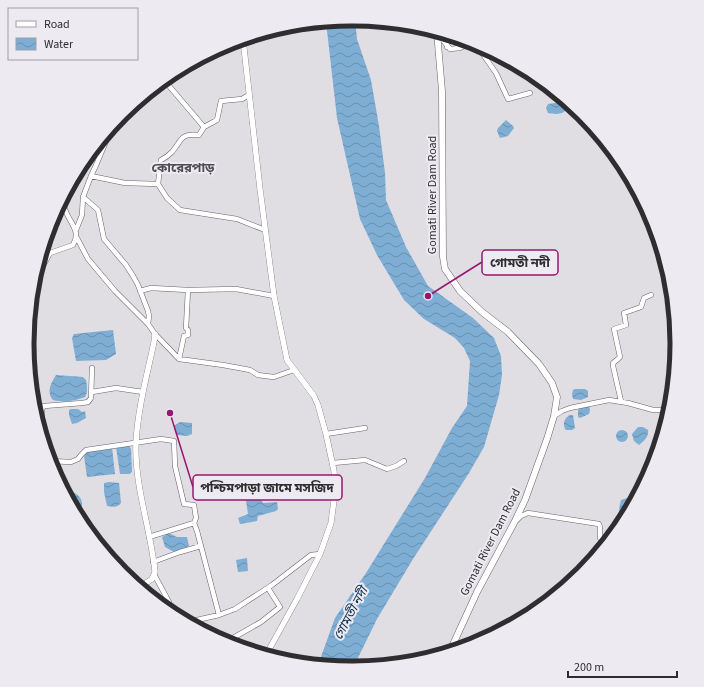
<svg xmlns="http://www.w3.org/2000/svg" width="704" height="687" font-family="'Source Sans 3','Noto Sans Bengali',sans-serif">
  <defs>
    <pattern id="water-waves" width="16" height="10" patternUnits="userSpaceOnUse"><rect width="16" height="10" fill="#7faed5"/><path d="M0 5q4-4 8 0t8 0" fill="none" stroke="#688ead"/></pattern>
  </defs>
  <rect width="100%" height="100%" fill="#e0dde3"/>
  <path fill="url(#water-waves)" d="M352,19H355L357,39L371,80L379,126L385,173L386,200L406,247L428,286L473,318L494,338L501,356L502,375L499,395L484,447L469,473L413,559L377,619L353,668H352L318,665L335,618L366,573L425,478L452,428L467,406L470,361L464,348L455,338L424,319L404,300L377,255L360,219L337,118L326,22Z
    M555,103H562L565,106V111C561,115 553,114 548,113L546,108L548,104Z
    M506,120L513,126L514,128L508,136L500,138L497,131L498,128Z
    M113,330L116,354L106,360L76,361L72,338L74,334Z
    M56,375L83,377L86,380C87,386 88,392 85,397C75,401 64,403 53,400C46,392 51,383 56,375Z
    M575,389H585L588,391V397L581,400L573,399L572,394L573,390Z
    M589,405L590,410L589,414L580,418L578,417V410L581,407Z
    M71,409H78L82,412L85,411L86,418L77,423L72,424L69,415V410Z
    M570,415H573L575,428L572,430H566C562,425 564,418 570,415Z
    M180,422L192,423V434L187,436L177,435L175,432L174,426Z
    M638,427H643L648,430C649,437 644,441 639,445L634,441L632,434Z
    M616 436a6 6 0 1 1 12 0a6 6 0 1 1-12 0Z
    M128,444L131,449L132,472L129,474H120L116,447Z
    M112,447L115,474L87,477L84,456L86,451Z
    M109,482L119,483L121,503C117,508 113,507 107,506L104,492V483Z
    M64,490C78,491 88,501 78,514Z
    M257,491L263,503L277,502L278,509L276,511L258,516L257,521L240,524L238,518L248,514L245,494Z
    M630,497L636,498L622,524C617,517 619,508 621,500Z
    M169,533L177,537H187L189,546L174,552L165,547L162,537Z
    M247,558L248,571L238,572L236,560Z"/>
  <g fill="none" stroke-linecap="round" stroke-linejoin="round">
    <g stroke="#666369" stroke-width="5.5">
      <path id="minor" d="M438,34L450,49L460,48L472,42
        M446,34L447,47
        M475,43L496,73L508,99L530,93
        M164,80L204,127
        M91,176L125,183L158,184L161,160C165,158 169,155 172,152C182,140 180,133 199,135L204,127L217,120L221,101L242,99L249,95
        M158,184L167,198L180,210L237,219L265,230
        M83,197L98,210L104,239L126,265L133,276L138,285L148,311L149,316L148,324
        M76,230L82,215L83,197L91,176L97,163L112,127
        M77,238L88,259L115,291L148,324L155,334L179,359L223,365L250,370L258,375L265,376L274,377L294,370
        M37,271L43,266L50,253L73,245C81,232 71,224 66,212C64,208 64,204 63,200
        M140,291L151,288L188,290
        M179,359L184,336L188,335V330L186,328L188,290L236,289L274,296
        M92,392L116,388L143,392
        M621,401L613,366V363L618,359L620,357L614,329L626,325L624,313L641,307L644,298L651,295
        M554,416L562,411L570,408L609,400L628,403L653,410H669
        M41,432L42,409L44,406L82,403L88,402L91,398L92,368
        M326,434L365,428
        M50,461L71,462L78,459L81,455L86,450L161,439L174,441L175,466L184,504L194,505L196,518L194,523L149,537
        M333,463L365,460L387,469L396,466L404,461
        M517,520L521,516L528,513L599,524L600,527V538L609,540
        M194,523L197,531L219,615
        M153,562L180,552L201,546
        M155,576L169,602L173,614
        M188,622L219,615L235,609L272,585L311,555L320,554
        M226,642L261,622L280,607L268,588"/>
    </g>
    <g stroke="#666369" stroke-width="6">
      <path id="tertiary" d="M243,39L260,189L274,296L287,360L314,396L318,405L326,434L334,471L335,493L331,523L320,554L297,599L266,655
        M140,587L152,579L155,572C151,530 134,485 136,442C138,408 147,375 154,342L155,334"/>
    </g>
    <g stroke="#666369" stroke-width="7">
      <path id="secondary" d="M437,32L442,91L443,257L445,269L460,291L482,312L508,332L539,364L552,383L557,397L554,416L547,439L525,500L514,523L477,592L450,651"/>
    </g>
    <use href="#minor" stroke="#fff" stroke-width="4.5"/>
    <use href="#tertiary" stroke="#fff" stroke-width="5.5"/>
    <use href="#secondary" stroke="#fff" stroke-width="6"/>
  </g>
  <g text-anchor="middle" stroke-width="4" stroke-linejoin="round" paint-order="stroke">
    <g font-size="12" fill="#2e2d2f" stroke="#edeaf1">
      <text transform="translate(432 195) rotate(-90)" y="4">Gomati River Dam Road</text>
      <text transform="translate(490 542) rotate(-63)" y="4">Gomati River Dam Road</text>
    </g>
    <g font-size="13" font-weight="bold" fill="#4f4c52" stroke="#edeaf1">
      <text x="183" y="172">কোরেরপাড়</text>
    </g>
    <g font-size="13" font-style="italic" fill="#0c314c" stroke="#edeaf1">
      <text transform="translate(350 613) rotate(-62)" y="5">গোমতী নদী</text>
    </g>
  </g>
  <path d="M0 0H704V687H0ZM351 26H353A317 317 0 0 1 670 343V344A317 317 0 0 1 353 661H351A317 317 0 0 1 34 344V343A317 317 0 0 1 351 26Z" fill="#edeaf1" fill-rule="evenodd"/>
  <path fill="none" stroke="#2e2d2f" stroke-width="5" d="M351 26H353A317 317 0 0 1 670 343V344A317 317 0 0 1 353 661H351A317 317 0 0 1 34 344V343A317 317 0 0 1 351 26Z"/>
  <path fill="none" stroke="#98176e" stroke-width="1.5" d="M428 296L482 262M170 413L193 487"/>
  <g fill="#98176e" stroke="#edeaf1" stroke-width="1.5">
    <circle cx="428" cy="296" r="4"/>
    <circle cx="170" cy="413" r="4"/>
  </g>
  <g fill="#edeaf1" stroke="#98176e" stroke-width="1.5">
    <rect x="482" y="250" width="76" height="25" rx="4"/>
    <rect x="193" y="475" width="149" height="25" rx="4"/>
  </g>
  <g font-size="13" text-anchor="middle" font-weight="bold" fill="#2e2d2f">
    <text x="520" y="267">গোমতী নদী</text>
    <text x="267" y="492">পশ্চিমপাড়া জামে মসজিদ</text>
  </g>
  <rect x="8" y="8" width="130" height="52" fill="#edeaf1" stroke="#a19ea3"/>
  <rect x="16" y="21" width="20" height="6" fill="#ffffff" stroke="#a19ea3"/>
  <text x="44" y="28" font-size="12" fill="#2e2d2f">Road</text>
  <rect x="16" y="38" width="20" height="12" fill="url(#water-waves)" stroke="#a19ea3"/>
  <text x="44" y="48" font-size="12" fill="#2e2d2f">Water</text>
  <path d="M568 671v6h109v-6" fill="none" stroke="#2e2d2f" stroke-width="2"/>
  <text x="574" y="671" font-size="12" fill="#2e2d2f" stroke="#edeaf1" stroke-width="3" paint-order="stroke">200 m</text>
</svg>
